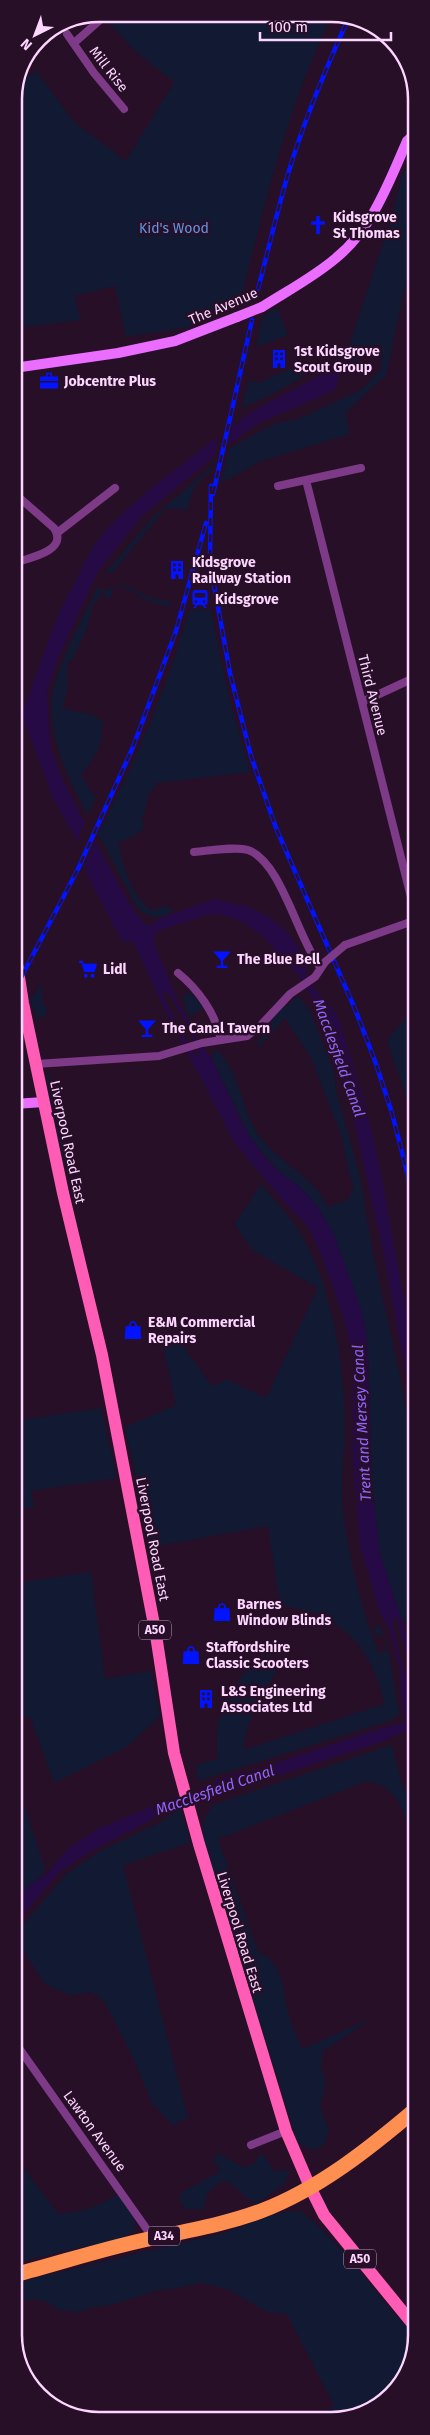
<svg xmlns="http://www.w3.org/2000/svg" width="430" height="2435" font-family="'Fira Sans',sans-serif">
  <rect width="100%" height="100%" fill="#280f28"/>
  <path fill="#121932" d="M331,17C287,108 264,205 240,303L189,327L126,337L115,286L74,296L81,320L14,328V94L23,74L29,76L36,71L74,122L126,161L174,82L135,51L110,24L113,20Z
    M416,157V237L386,375L345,413L350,434L259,462L221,483L229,448L276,423L298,419L361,390L381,369L382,346L377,345L367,355L342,368L340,360L344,361L350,343L393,213L402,175L411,159Z
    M277,307L288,335L256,347L263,316Z
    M300,364L304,376L276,392L242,408L249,380L258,383Z
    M214,459L212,470L195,486L187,510L166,508L112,573L106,572L155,515L210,468Z
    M124,584L151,598L171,602L170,607L150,602L123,586L113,589L110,598H105V590Z
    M98,586L102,590L100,599L94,602L88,626L73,659L69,661L67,666V692L62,707C76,714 92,710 104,723C100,731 102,736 100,743C97,755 90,765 81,774L90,791L96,798L88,815C70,783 48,737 52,699C54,670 85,614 98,586Z
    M210,606L229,698L250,772L155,783L156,786C144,793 149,807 142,817L144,828L136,835L118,843C121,861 135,907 155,910L163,906L174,909C163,923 148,918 137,907L98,834C135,763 167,689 189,611Z
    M41,981L43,1005L47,1007L46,1015L38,1019L29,999L35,994Z
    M416,991V1126L387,1040L406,1018Z
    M191,992L204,1008L190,1016L199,1034L185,1009L186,1005L182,997Z
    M300,997L310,1011L334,1071L336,1090L360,1176L372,1248L400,1376L414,1452L416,1464V1658L413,1659L406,1633L409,1632L407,1623L401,1618L380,1553L372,1482L368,1359L366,1330L358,1301L334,1235L319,1209L301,1188L276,1169L251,1139L212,1059L215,1049C241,1070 241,1113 261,1138C281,1164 314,1177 328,1207L348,1200L353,1189L341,1135L311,1058L285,1018L258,1048L257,1043L282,1006H288L293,999Z
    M48,1072L61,1122L55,1123L46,1079Z
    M62,1126L71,1173L64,1164L56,1127Z
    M261,1184C278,1204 297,1223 308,1247C334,1300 344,1366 345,1424C345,1449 341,1474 342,1499C345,1543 362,1614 379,1653L387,1650L383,1635L376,1636L374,1628L379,1625C393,1652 392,1684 400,1713L392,1720L198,1781L196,1765L219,1758L217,1753C217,1742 216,1728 220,1718C227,1699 247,1660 268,1655L273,1660L278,1670C261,1695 247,1719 243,1750L384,1704C377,1663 355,1629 314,1613C304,1609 291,1608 280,1605L268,1526L151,1547L125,1427L176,1405L162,1340L179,1341L212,1386L227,1379L266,1398L318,1288L252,1250L235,1224Z
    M101,1408L117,1478L31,1491L34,1507L14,1510V1421Z
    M91,1572L105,1679L151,1671L160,1716L128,1746L54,1783L30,1716L14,1722V1583Z
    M392,1745L401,1780L416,1819V1861C407,1827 407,1789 367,1781L218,1839L258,1952C285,1964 282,1987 288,2012C291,2025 297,2037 302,2049L374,2017L323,2051L321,2068L325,2078L324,2092L320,2107L329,2130L324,2145L314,2151L298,2143L202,1837L204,1820L212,1805Z
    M14,1776L45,1868L42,1875L14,1901Z
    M181,1807L190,1843L123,1865L188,2118L173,2125L152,2103L136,2064L105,2002L90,1992L71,1996L45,1984L24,1952L18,1956L14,1952V1936L65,1875L100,1851L163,1821Z
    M218,2153L245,2168L255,2163L259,2154L264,2156L274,2171H290L284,2184L256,2204C245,2197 238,2188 226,2181C212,2185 205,2194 204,2209H185L179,2199L182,2192L219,2172L220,2169L213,2161Z
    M14,2155L58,2214C84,2212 95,2208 118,2194C125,2204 138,2217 135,2230L123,2238L14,2263Z
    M288,2211H301C334,2237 363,2275 389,2308C397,2318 408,2325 416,2335L395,2392L341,2421L318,2420L334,2405L287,2314L267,2312L229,2290L202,2283L174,2289L159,2290L111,2305L93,2307L79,2312L59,2310L47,2302L34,2299L14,2302V2283L224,2233L268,2216Z"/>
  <path fill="#260a46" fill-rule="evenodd" d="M337,360H340L341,370L335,390L259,423L229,444L142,516L98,571L57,660L47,692L50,746L59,772L80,814L129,903L145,925L149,926L162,918L214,899L249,907L263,914L282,927L294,941L303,955L306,966V973L315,990L331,1006L339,1020L367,1111L381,1173L416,1366V1428L385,1260L348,1094L314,1001L300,977L265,938L246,924L231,917L217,914L206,915L155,932L154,943L176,997L197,1040L212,1059L243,1125L262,1154L276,1169L301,1188L319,1209L334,1235L358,1301L366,1330L368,1359L372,1482L380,1553L401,1618L416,1677V1798L408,1765L409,1740L401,1694V1673L388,1625L380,1613L360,1545L353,1462V1357L343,1315L321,1254L307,1225L285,1203L235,1143L162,1004L135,945L133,942L122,941L89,879L76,839L52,796L22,714L58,615L94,545C121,510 158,483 193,456C214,440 234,423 257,409C284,393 312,383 336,363ZM164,990L171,996L198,1048V1057L192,1051L164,998ZM393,1616L397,1620L411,1671L409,1678L404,1672L393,1628Z
    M392,1725L396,1735L387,1740L206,1799L202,1787L216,1783V1780L239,1772L241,1774L249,1772Z
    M168,1800L172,1809L91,1851L58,1873L14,1926V1901L31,1884L48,1873L65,1852L82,1839L100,1828Z"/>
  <path fill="#280f28" d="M233,422L228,449L214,460L219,431Z
    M86,820L97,838L82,870L75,846Z"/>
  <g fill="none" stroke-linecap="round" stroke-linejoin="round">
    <path stroke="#260a46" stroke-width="9" d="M387,1733L416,1723
      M159,1808L215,1789"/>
    <path stroke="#7d3a87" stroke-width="8" d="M67,34L94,73L124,109
      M74,43L100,20
      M306,480L416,917
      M278,486L361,468
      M14,493L54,528C69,551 29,558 14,563
      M57,533L115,488
      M362,702L416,677
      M194,852C209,851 235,846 248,850C281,861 298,939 320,967
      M345,945L416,920
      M178,973C198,989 215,1013 221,1039
      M36,1064L159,1056L202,1043L247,1036L260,1026L290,994L315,977L325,962
      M14,2041L153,2238
      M251,2145L286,2131"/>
    <path stroke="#ea6dff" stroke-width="10" d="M262,307C287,291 314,277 336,258C372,229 389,182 407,141L416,133
      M14,368L118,353L175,341L237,317
      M14,1104L44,1102"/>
    <path stroke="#ff5db5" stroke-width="12" d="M14,945L23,1003L63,1193L102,1355L156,1635L174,1753L199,1844L286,2131L310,2187L324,2215L416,2328"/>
    <path stroke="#ff8e51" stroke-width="15" d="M14,2275C61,2263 107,2247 154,2238C191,2230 226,2224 261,2211C319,2189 370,2148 416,2109"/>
    <g stroke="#0214ff" stroke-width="4.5">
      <path id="rail" d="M258,289C268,251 277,212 288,174C304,120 326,68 349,17
        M211,486L210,556L212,574L230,673L251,756L276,828L355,1009L375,1061L392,1113L416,1207
        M213,494L252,320
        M14,991L78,869L133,747L176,631L206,523"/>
    </g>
    <use href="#rail" stroke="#280f28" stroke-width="2.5" stroke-dasharray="8" stroke-linecap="butt"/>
    <path stroke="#7d3a87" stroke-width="8" d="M325,962L345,945"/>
    <path stroke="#ea6dff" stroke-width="10" d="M237,317L262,307"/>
  </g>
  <defs>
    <g id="church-bare" transform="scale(1.5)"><path d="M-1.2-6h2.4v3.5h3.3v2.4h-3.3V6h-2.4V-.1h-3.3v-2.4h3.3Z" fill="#0214ff" stroke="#280f28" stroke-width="2.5" paint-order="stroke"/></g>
    <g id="building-bare" transform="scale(1.5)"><path d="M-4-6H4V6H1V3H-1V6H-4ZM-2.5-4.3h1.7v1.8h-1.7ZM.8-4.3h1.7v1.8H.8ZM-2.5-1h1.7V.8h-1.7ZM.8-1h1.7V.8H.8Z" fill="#0214ff" stroke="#280f28" stroke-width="2.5" paint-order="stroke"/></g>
    <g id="office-bare" transform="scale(1.5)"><path d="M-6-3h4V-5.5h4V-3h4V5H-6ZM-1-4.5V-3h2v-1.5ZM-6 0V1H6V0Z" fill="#0214ff" stroke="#280f28" stroke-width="2.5" paint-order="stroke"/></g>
    <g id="station-bare" transform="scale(1.5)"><path d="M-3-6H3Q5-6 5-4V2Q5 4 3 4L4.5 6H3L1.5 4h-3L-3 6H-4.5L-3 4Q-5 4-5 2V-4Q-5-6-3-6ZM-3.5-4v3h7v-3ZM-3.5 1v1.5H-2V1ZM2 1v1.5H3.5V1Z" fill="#0214ff" stroke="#280f28" stroke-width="2.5" paint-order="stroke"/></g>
    <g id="bar-bare" transform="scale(1.5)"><path d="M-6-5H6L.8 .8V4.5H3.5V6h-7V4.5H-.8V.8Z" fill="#0214ff" stroke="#280f28" stroke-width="2.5" paint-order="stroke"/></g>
    <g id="supermarket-bare" transform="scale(1.5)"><path d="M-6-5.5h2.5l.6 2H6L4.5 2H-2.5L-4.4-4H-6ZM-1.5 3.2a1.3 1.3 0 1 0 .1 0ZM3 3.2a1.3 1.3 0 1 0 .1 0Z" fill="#0214ff" stroke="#280f28" stroke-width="2.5" paint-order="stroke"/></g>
    <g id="shop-bare" transform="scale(1.5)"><path d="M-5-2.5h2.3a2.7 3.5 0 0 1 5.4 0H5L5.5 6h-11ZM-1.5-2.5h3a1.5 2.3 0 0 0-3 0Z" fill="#0214ff" stroke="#280f28" stroke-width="2.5" paint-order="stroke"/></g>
  </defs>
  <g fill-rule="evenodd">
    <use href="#church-bare" x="318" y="225"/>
    <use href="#building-bare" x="279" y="359"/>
    <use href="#office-bare" x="49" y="381"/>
    <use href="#building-bare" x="177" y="570"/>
    <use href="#station-bare" x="200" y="599"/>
    <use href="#bar-bare" x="222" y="959"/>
    <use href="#supermarket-bare" x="88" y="969"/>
    <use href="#bar-bare" x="147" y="1028"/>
    <use href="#shop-bare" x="133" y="1330"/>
    <use href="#shop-bare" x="222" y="1612"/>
    <use href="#shop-bare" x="191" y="1655"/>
    <use href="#building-bare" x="206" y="1699"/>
  </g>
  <g text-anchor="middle" stroke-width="5" stroke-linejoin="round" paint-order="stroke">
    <g fill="#280f28" stroke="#bd9abe" stroke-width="1">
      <rect x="139" y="1620.5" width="32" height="19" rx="4"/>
      <rect x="148" y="2226.5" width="32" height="19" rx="4"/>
      <rect x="344" y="2249.5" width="32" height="19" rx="4"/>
    </g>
    <g font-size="12" font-weight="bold" fill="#fdd6ff">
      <text x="155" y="1634">A50</text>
      <text x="164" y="2240">A34</text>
      <text x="360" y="2263">A50</text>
    </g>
    <g font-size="14" fill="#fdd6ff" stroke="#280f28">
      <text transform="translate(109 69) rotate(52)" y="5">Mill Rise</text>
      <text transform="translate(223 306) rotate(-23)" y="5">The Avenue</text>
      <text transform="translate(373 695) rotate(76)" y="5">Third Avenue</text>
      <text transform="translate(68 1142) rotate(78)" y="5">Liverpool Road East</text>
      <text transform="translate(153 1539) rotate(79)" y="5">Liverpool Road East</text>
      <text transform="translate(240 1932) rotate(73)" y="5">Liverpool Road East</text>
      <text transform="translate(95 2131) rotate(54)" y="5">Lawton Avenue</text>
    </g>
    <g font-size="14" font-weight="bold" fill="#fdd6ff" stroke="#280f28" text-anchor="start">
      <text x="333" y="222">Kidsgrove<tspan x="333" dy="16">St Thomas</tspan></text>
      <text x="294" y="356">1st Kidsgrove<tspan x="294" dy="16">Scout Group</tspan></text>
      <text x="64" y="386">Jobcentre Plus</text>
      <text x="192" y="567">Kidsgrove<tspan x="192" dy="16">Railway Station</tspan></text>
      <text x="215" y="604">Kidsgrove</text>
      <text x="237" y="964">The Blue Bell</text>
      <text x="103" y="974">Lidl</text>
      <text x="162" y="1033">The Canal Tavern</text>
      <text x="148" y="1327">E&amp;M Commercial<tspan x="148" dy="16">Repairs</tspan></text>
      <text x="237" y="1609">Barnes<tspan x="237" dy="16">Window Blinds</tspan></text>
      <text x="206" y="1652">Staffordshire<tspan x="206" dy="16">Classic Scooters</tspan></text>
      <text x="221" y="1696">L&amp;S Engineering<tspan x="221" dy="16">Associates Ltd</tspan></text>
    </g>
    <g font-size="14" fill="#5f96e2" stroke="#280f28">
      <text x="174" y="233">Kid's Wood</text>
    </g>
    <g font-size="15" font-style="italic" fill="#9164ff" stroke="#280f28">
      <text transform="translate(339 1058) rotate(70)" y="5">Macclesfield Canal</text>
      <text transform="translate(362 1423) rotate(-93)" y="5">Trent and Mersey Canal</text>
      <text transform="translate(215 1790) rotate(-19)" y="5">Macclesfield Canal</text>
    </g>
  </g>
  <path d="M0 0H430V2435H0ZM99 22H331A77 77 0 0 1 408 99V2335A77 77 0 0 1 331 2412H99A77 77 0 0 1 22 2335V99A77 77 0 0 1 99 22Z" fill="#280f28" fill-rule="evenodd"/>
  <path fill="none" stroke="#fdd6ff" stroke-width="2.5" d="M99 22H331A77 77 0 0 1 408 99V2335A77 77 0 0 1 331 2412H99A77 77 0 0 1 22 2335V99A77 77 0 0 1 99 22Z"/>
  <g transform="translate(35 35) rotate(222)" stroke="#280f28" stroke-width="4" paint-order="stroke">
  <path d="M0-4L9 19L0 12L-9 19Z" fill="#fdd6ff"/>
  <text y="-8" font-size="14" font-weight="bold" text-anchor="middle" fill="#fdd6ff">N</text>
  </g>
  <path d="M260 32v8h131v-8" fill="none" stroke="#fdd6ff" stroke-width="2.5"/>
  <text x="268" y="32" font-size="15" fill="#fdd6ff" stroke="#280f28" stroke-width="4" paint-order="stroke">100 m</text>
</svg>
